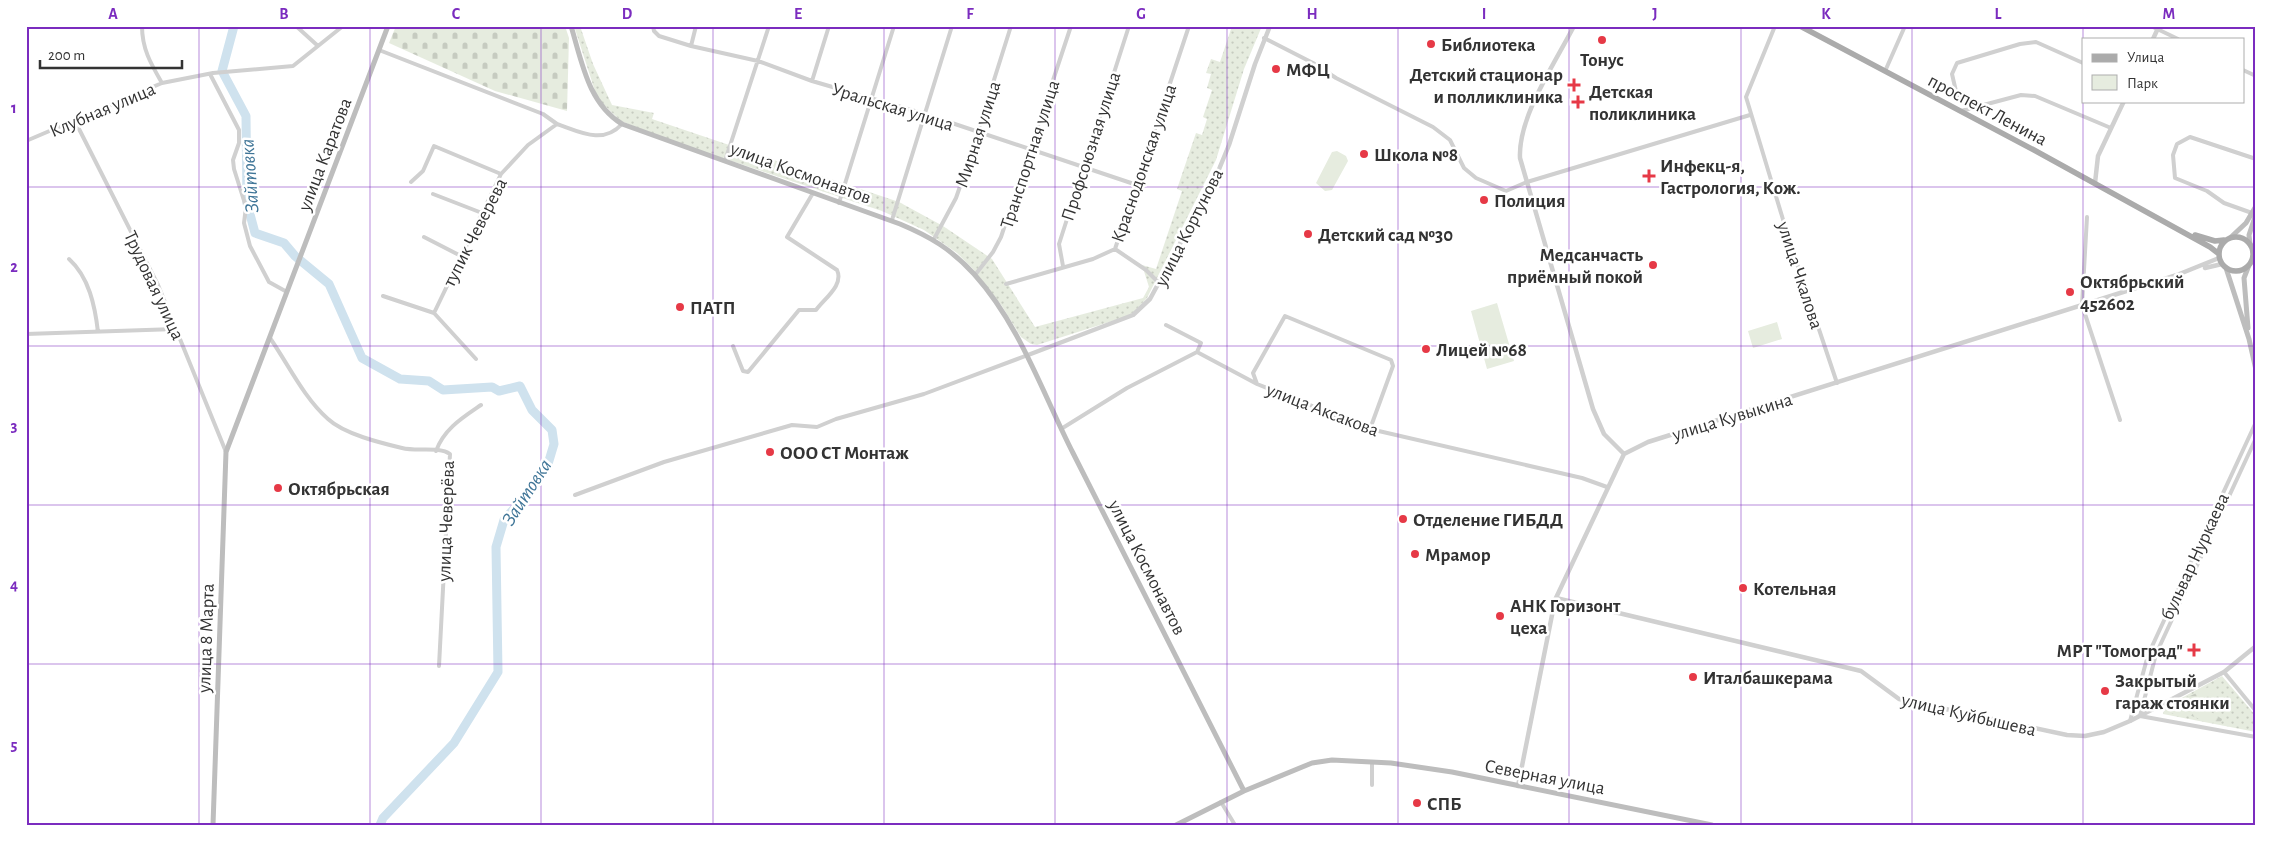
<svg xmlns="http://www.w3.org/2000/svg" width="2282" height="851" font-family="'Alegreya Sans',sans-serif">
  <defs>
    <pattern id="green-dots" width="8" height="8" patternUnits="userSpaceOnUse" patternTransform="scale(1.25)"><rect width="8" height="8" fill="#e6ecdf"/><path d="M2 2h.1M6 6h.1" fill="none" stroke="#c6cbc0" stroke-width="1.8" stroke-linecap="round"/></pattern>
    <pattern id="forest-firs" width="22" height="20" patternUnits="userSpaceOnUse" patternTransform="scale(1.25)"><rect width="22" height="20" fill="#e6ecdf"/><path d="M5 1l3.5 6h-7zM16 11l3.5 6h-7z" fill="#c6cbc0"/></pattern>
    <pattern id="cemetery-stones" width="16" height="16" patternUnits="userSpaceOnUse" patternTransform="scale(1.25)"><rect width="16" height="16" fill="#e6ecdf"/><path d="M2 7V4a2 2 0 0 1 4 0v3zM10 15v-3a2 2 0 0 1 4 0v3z" fill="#c6cbc0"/></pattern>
  </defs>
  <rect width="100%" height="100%" fill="#fff"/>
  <path fill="url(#green-dots)" d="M574,26H580L593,64L612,105L654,113L652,119L899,202L943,226L992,259L1035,327L1143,298L1149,287L1142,265L1156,269L1182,191L1177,189L1196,133L1202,135L1207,119L1203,117L1212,90L1207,88L1211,74L1206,73L1211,59L1220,62L1232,26H1262L1244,69L1216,160L1147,298L1133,313L1125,317L1037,345L1031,344L1021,337L1002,306L973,269L957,253L924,230L882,211L668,140L621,121L602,103L595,91Z
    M2222,676L2256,716V732L2163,714L2165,707Z"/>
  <path fill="url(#forest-firs)" d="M2209,687L2215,688V694L2203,698L2211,705V712L2222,719L2221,722L2211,723L2189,715L2167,713L2169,706Z"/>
  <path fill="url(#cemetery-stones)" d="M396,26H565L569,38L567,111L495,91L389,43Z"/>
  <path fill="#e6ecdf" d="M1337,151L1346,156L1348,161L1332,190L1325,191L1316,183L1332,152Z
    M1497,303L1514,361L1487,369L1471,311Z
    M1777,322L1782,339L1753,348L1748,331Z"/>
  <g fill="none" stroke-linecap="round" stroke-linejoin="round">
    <path stroke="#cfe2ee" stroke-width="9" d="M234,26L222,71L246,116L247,203L255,233L284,243L295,256L329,284L362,358L400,379L429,381L443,390L492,387L499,391L520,386L532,410L552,430L554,444L548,464L535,485L504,520L496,547L498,672L454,743L383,818L380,825"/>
    <path stroke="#d0d0d0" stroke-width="4" d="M142,26C142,49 151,64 162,83
      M296,26L318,46
      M653,26L654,31L659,36L691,46L758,61L812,81L925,114L1137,185
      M1775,26L1746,97L1791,246L1837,383
      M2151,26L2178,39
      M1264,38L1313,63L1336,78L1433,127L1450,140L1464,168L1476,178L1506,191L1527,182L1750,115
      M691,46L696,26
      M379,50L543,114L557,124
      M1886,69L1905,26
      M2243,70L2256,76
      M210,74L239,130V143L233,160L234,169L246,207L244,223L250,246L269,282L287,292
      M812,81L829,26
      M1958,100L1952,74L1957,63L2020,44L2036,42L2083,63
      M1961,111L2021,95L2035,96L2111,128
      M75,121L158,285L226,452
      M26,141L162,83L213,73L293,66L343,26
      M725,161L769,26
      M411,182L423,171L434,146L501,174
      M433,194L482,213
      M839,203L894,26
      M2252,213L2224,203L2207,191L2175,178L2173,155L2177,144L2190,137L2256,159
      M2087,217L2082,305L2120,420
      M892,220L952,26
      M424,237L461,256
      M934,239L956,198L964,175L1011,26
      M1115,249L1146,270L1160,284
      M69,259C89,277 95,306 98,332
      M1063,266L1059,244L1129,26
      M975,275L993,252L1001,237L1071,26
      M1006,284L1093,259L1115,249L1189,26
      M383,296L434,313L501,174L528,145L557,124C580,132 603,145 622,124
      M434,313L476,359
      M1166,325L1201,343L1197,352
      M26,334L176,329
      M270,338C288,364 304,398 328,419C344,434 381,443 402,448C417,452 439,446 450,454L439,666
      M733,346L743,371L748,372L799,310H816C825,298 844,285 837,270L787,237L813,193
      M1257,384L1253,373L1285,316L1391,360L1393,366L1370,429
      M1061,429L1127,388L1197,352L1257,384L1370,429L1582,478L1607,487
      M2256,438L2156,654L2140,716L2256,737
      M436,451C444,429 462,418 481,405
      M575,495L664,462L792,425L817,427L836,419L924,394L1028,355
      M2224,672L2256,711
      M2130,721L2148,655L2256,422
      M1372,785V762
      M1221,802L1235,825"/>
    <path stroke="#d0d0d0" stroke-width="4.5" d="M1574,26C1555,63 1518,117 1520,158L1593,409L1604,434L1624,454
      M2153,39L2159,26
      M2095,183L2098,156L2124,101
      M2205,268L2222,264
      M1028,355L1133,315L1150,299L1215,179L1229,145L1255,64L1270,26
      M1556,598L1861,671L1899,699L2067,735L2085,736L2104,732L2130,721L2224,672L2256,646
      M1518,786L1555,600L1624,454L1648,442L2177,275L2219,258"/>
    <path stroke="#bdbdbd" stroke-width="5" d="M571,26C582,62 588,103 622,124L900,224C931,237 951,249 974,274C1020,325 1042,392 1073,453C1130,565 1187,678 1244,791
      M2230,238L2246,223L2256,206
      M2250,244L2249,235L2256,214
      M2226,268L2249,339L2256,370
      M2248,328L2244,278L2249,265
      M213,825L226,452L388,26
      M1176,825L1244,791L1312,763L1332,760L1391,763L1452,772L1712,825"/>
    <path stroke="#ababab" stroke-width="5.5" d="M1800,26L2034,150L2210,247L2219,254
      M2195,235L2215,241L2224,240
      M2219 254a17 17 0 1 1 34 0a17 17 0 1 1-34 0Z"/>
  </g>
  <path fill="none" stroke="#7b2cbf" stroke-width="1" stroke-opacity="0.55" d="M199,26V825M370,26V825M541,26V825M713,26V825M884,26V825M1055,26V825M1227,26V825M1398,26V825M1569,26V825M1741,26V825M1912,26V825M2083,26V825M26,187H2256M26,346H2256M26,505H2256M26,664H2256"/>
  <g fill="#e63946" stroke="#fff" stroke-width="2">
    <circle cx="1602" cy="40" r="5"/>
    <circle cx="1431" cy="44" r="5"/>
    <circle cx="1276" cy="69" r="5"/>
    <path d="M1571.5 77.5h5v5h5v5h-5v5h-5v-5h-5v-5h5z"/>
    <path d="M1575.5 94.5h5v5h5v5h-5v5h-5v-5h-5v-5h5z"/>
    <circle cx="1364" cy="154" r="5"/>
    <path d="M1646.5 168.5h5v5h5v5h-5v5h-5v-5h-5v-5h5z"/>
    <circle cx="1484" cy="200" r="5"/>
    <circle cx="1308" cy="234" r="5"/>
    <circle cx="1653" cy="265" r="5"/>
    <circle cx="2070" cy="292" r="5"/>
    <circle cx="680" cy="307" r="5"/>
    <circle cx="1426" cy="349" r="5"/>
    <circle cx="770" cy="452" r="5"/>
    <circle cx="278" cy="488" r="5"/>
    <circle cx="1403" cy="519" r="5"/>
    <circle cx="1415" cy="554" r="5"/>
    <circle cx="1743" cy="588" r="5"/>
    <circle cx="1500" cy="616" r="5"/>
    <path d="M2191.5 642.5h5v5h5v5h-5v5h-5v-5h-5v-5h5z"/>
    <circle cx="1693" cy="677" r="5"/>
    <circle cx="2105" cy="691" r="5"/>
    <circle cx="1417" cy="803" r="5"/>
  </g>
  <g text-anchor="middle" stroke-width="5" stroke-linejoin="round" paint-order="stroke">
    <g font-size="19" font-weight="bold" fill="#333" stroke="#fff" text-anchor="start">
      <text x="1441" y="51">Библиотека</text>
      <text x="1602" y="66" text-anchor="middle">Тонус</text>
      <text x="1286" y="76">МФЦ</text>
      <text x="1563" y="81" text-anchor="end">Детский стационар<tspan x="1563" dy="22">и полликлиника</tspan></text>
      <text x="1589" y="98">Детская<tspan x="1589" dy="22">поликлиника</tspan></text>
      <text x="1374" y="161">Школа №8</text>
      <text x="1660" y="172">Инфекц-я,<tspan x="1660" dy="22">Гастрология, Кож.</tspan></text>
      <text x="1494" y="207">Полиция</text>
      <text x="1318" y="241">Детский сад №30</text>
      <text x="1643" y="261" text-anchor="end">Медсанчасть<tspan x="1643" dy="22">приёмный покой</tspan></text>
      <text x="2080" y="288">Октябрьский<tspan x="2080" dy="22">452602</tspan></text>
      <text x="690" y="314">ПАТП</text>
      <text x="1436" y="356">Лицей №68</text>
      <text x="780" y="459">ООО СТ Монтаж</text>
      <text x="288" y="495">Октябрьская</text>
      <text x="1413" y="526">Отделение ГИБДД</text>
      <text x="1425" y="561">Мрамор</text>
      <text x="1753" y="595">Котельная</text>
      <text x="1510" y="612">АНК Горизонт<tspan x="1510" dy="22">цеха</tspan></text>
      <text x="2183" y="657" text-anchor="end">МРТ "Томоград"</text>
      <text x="1703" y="684">Италбашкерама</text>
      <text x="2115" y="687">Закрытый<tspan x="2115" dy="22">гараж стоянки</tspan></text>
      <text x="1427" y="810">СПБ</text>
    </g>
    <g font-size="19" fill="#333" stroke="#fff">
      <text transform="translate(893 106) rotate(17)" y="7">Уральская улица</text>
      <text transform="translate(102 109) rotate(-23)" y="7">Клубная улица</text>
      <text transform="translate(1988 109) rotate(28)" y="7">проспект Ленина</text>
      <text transform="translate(977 134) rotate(-72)" y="7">Мирная улица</text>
      <text transform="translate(1090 146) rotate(-72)" y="7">Профсоюзная улица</text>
      <text transform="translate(324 154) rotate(-69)" y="7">улица Каратова</text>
      <text transform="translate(1029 154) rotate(-72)" y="7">Транспортная улица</text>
      <text transform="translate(1143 163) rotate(-71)" y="7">Краснодонская улица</text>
      <text transform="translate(801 172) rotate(20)" y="7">улица Космонавтов</text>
      <text transform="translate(1188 227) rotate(-63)" y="7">улица Кортунова</text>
      <text transform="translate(474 232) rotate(-63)" y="7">тупик Чеверева</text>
      <text transform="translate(1801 275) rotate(72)" y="7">улица Чкалова</text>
      <text transform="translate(155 285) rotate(65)" y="7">Трудовая улица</text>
      <text transform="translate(1323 409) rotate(21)" y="7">улица Аксакова</text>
      <text transform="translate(1732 416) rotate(-17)" y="7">улица Кувыкина</text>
      <text transform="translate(445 521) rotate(-88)" y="7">улица Чеверёва</text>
      <text transform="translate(2194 556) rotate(-65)" y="7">бульвар Нуркаева</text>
      <text transform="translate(1148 567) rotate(63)" y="7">улица Космонавтов</text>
      <text transform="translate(205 638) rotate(-88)" y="7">улица 8 Марта</text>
      <text transform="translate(1969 714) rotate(13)" y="7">улица Куйбышева</text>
      <text transform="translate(1545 776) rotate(11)" y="7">Северная улица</text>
    </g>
    <g font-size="20" font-style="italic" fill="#3f7597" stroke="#fff">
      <text transform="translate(249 176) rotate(-94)" y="7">Зайтовка</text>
      <text transform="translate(526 492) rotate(-57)" y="7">Зайтовка</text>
    </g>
  </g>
  <rect width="2282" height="851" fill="none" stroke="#ffffff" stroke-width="55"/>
  <rect x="2082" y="38" width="162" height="65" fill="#ffffff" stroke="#adadad"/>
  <rect x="2092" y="54" width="25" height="8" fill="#ababab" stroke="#adadad"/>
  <text x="2127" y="62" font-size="15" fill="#333333">Улица</text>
  <rect x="2092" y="75" width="25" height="15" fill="#e6ecdf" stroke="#adadad"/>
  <text x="2127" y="88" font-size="15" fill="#333333">Парк</text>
  <path d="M40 60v8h142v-8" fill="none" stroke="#333333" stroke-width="2.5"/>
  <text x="48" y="60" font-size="15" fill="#333333" stroke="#ffffff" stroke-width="4" paint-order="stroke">200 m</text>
  <rect x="28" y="28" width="2226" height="796" fill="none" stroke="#7b2cbf" stroke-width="2"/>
  <g font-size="16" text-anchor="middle" font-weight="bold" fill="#7b2cbf">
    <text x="113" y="19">A</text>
    <text x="284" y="19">B</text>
    <text x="456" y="19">C</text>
    <text x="627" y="19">D</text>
    <text x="798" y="19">E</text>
    <text x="970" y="19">F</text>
    <text x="1141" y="19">G</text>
    <text x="1312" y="19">H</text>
    <text x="1484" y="19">I</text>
    <text x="1655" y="19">J</text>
    <text x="1826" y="19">K</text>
    <text x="1998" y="19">L</text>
    <text x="2169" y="19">M</text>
    <text x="14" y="113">1</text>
    <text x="14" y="272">2</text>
    <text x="14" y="431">3</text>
    <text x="14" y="590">4</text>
    <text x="14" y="750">5</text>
  </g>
</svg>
